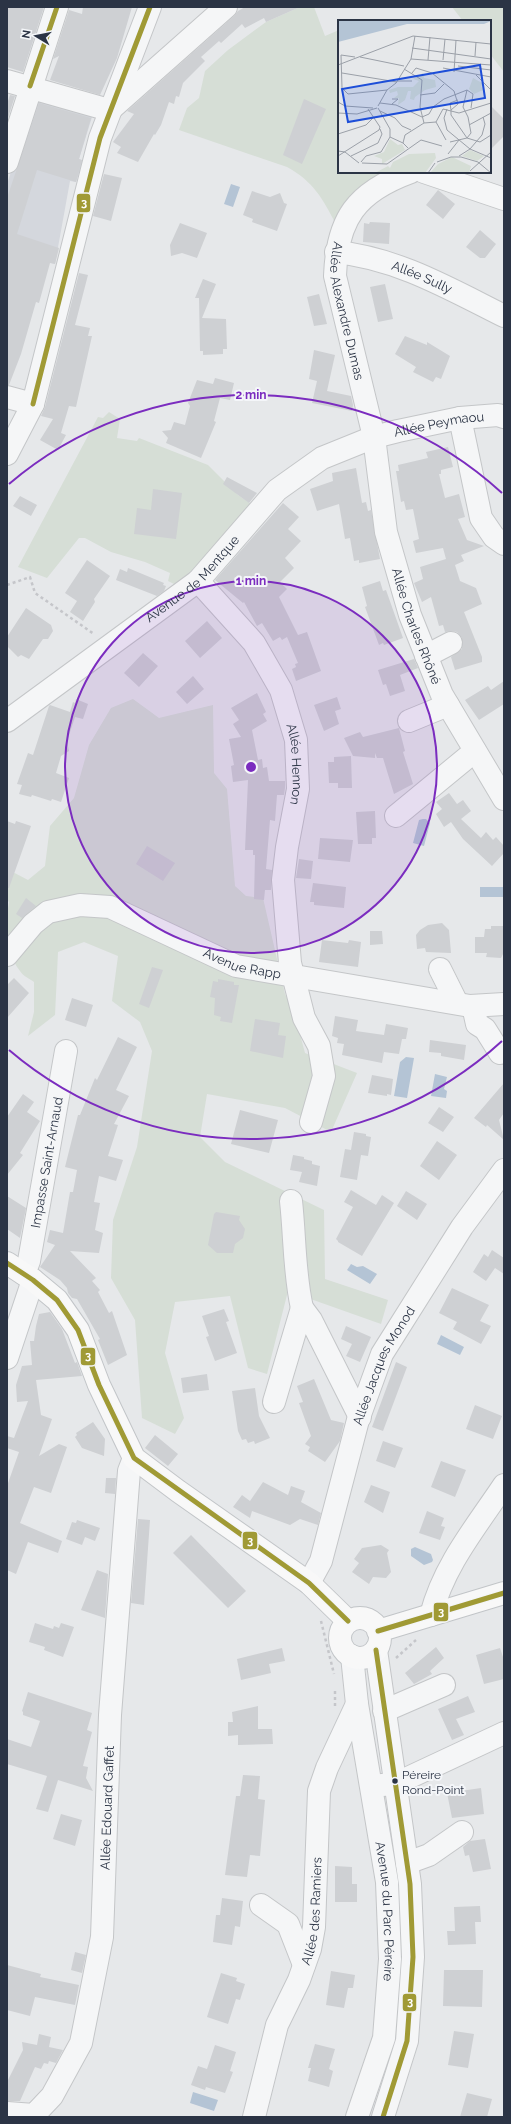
<svg xmlns="http://www.w3.org/2000/svg" width="511" height="2124" font-family="Raleway,sans-serif">
  <rect width="100%" height="100%" fill="#e6e8ea"/>
  <path fill="#d4d7dd" d="M39,99L93,114L79,159L83,161L76,182L70,181L55,264L7,250V184L20,145L30,127Z"/>
  <path fill="#d6ded6" d="M300,7H314L325,36L339,30V172H395L336,224C322,198 314,182 287,167L179,130L187,108L199,98L205,71L228,50L266,22Z
    M452,7H504V72L490,54V21H463Z
    M109,412L120,419L117,438L137,441L139,438L208,465L238,495L251,504L178,586L168,581L170,573L145,562L111,552L85,538H79L47,578L18,567L98,417L103,418Z
    M133,699L159,718L213,705L214,773L227,789L235,886L246,896L263,898L285,994L294,1012L305,1053L357,1073L331,1132L285,1108L207,1094L200,1137L225,1162L324,1210L325,1279L388,1300L381,1324L288,1291L267,1374L248,1368L230,1296L175,1302L165,1353L184,1418L175,1434L142,1418L135,1320L111,1278L113,1220L137,1147L152,1051L140,1022L112,1001L118,956L84,942L58,952L55,1015L28,1036L34,1012V982C30,979 23,976 20,971C5,952 5,925 9,902L7,900V869L28,880L45,866L50,826L74,798L89,745L111,708Z"/>
  <path fill="#b4c4d5" d="M231,184L240,187L233,207L224,204Z
    M423,819H426L430,823L424,846L413,843L419,820Z
    M480,887H503V897H480Z
    M406,1057L414,1058L407,1098L394,1096L400,1062Z
    M435,1074L447,1077L444,1089L447,1091L446,1098L431,1096Z
    M351,1264L357,1267L363,1266L377,1274L370,1284L347,1270Z
    M441,1335L464,1347L460,1355L437,1344Z
    M415,1547L431,1554L433,1560L432,1562L424,1565L411,1556V1549Z
    M193,2092L218,2100L214,2111L190,2103Z"/>
  <path fill="#ced0d3" d="M7,7H44L23,72L7,67Z
    M83,7H132L117,58L100,95L50,80L59,56L53,59L69,10L82,14Z
    M245,7H300L266,22L264,18L245,28L242,24L221,43L219,41L201,57L205,61L183,83L179,97L176,96L174,104L169,102L161,125L155,135L154,134L138,162L117,153L121,147L113,142L134,114L127,111L234,16L238,11Z
    M10,95L15,96L7,121V104Z
    M304,99L326,109L302,164L283,155Z
    M39,103L91,118L79,159L82,160L76,182L37,170L17,234L59,248L55,264L50,263L39,303L36,302L21,354L9,385H7V198Z
    M490,105L504,119V136L490,150Z
    M104,174L122,178L111,221L93,216Z
    M438,190L455,204L443,219L426,205Z
    M252,191L270,197L280,193L284,203L287,204L277,231L252,222L253,219L243,215Z
    M370,222L390,223L389,244L363,242L364,223L369,224Z
    M180,223L207,233L197,258L182,253L171,256L170,245Z
    M480,230L496,244L485,258H480L466,247Z
    M79,273L88,275L75,325L90,328L88,336H92L76,407L69,406L61,433L66,435L58,450L40,440L53,419L41,416L45,407Z
    M203,279L216,284L202,318L226,319L227,349H223V354L203,355V351H200L199,298H195Z
    M385,284L393,319L378,322L370,287Z
    M319,294L327,324L314,326L307,297Z
    M405,336L427,345V342L450,356L441,379L436,377L433,382L413,372L416,367L395,354Z
    M314,350L335,355L327,391L351,396L353,405L352,411L312,403L317,381L309,379Z
    M215,378L234,383L230,400L220,398L214,421L216,422L201,458L166,443L168,438L162,431L171,430L174,422L185,425L190,406L188,403L197,380L213,384Z
    M448,447L453,467L441,470V474H439L445,498L459,494L465,517L458,519L467,540L484,546L461,555L464,561L455,565L460,581L476,588L482,604L464,612L482,657V662L455,670L451,657L462,649V638L457,632L452,631L445,632L443,625L439,626L431,597L422,602L414,583L423,579L420,567L446,559L443,548L416,553L413,541L419,539L413,509L406,510L404,501L401,502L396,471H399L398,465L428,458L426,452Z
    M356,468L362,503L366,502L368,511L371,510L380,559L359,563V560L354,561L350,538L345,539L339,504L317,511L310,489L333,481L332,473Z
    M227,477L257,493L249,503L223,484Z
    M153,489L182,493L176,539L134,534L137,508L151,510Z
    M20,496L37,505L31,516L13,506Z
    M283,503L299,517L288,529L301,541L285,558L294,568L280,582L287,589L279,597L298,635L307,632L321,671L296,681L292,669L296,667L295,664L298,663L287,637L282,640L280,637L273,641L262,623L257,626L244,602L243,603L215,580Z
    M87,560L110,576L94,599L95,602L83,621L70,612L77,601L65,593Z
    M128,568L164,583L163,585L166,586L164,591L157,596L116,580L120,569L127,572Z
    M380,581L383,591L386,590L403,638L384,645L383,643L379,645L365,607L367,606L362,587Z
    M26,608L51,625L53,631L48,639H43L29,659L21,655L18,657L7,646V637Z
    M207,621L222,638L200,658L185,641Z
    M143,653L158,666L139,687L124,673Z
    M414,659L418,668L400,675L405,691L390,696L386,684L383,685L378,670Z
    M193,676L204,689L187,704L176,692Z
    M504,681V704L479,720L465,700L488,686L491,690Z
    M257,693L266,712L263,714L267,721L252,730L258,760L262,759L263,768L267,767L269,781H285V788L284,795H277L275,821L270,820L266,869L272,870L271,890H265L264,900L254,899L255,855H253V850H245L248,780L233,782L231,766L234,765L229,739L241,737L233,724L239,720L231,708Z
    M337,697L341,709L335,711L339,724L324,731L314,705Z
    M76,699L88,704L83,719L75,717L67,741L69,751L61,756L56,773L69,778L61,802L52,799L51,801L32,795L31,797L19,794L22,785L17,784L28,753L33,755L49,706L50,705L70,712L73,702L75,703Z
    M399,728L405,751L403,752L413,784L394,794L383,758H377L375,753V758L353,756L344,738L360,732L363,737Z
    M351,756L352,788H338V783H329L328,762H334V757Z
    M449,793L457,804L463,800L471,811L461,819L481,838L486,832L493,840L496,837L504,846V853L492,866L463,839L451,822L444,827L436,814L442,809L436,802Z
    M375,811L376,838H372V844H358L356,812Z
    M7,821L15,824L16,821L31,826L9,888H7Z
    M320,838L353,840L350,862L318,859Z
    M147,846L175,863L163,881L136,864Z
    M299,859L313,861L311,879L296,878Z
    M313,883L346,887L344,908L314,905V902H310Z
    M26,898L36,906L22,918L16,914Z
    M442,923L449,930L451,953L426,952L425,948L417,949L416,935L420,930L428,925Z
    M491,926H504V952L501,958L486,957L487,953H475V937H484L485,929H491Z
    M370,931H382L383,944L370,945Z
    M322,940L348,943L349,940L361,942L358,967L319,962Z
    M152,967L163,970L149,1008L139,1004Z
    M14,978L29,993L7,1018V985Z
    M218,979L234,982V985H239L232,1023L220,1021L221,1017L214,1015L215,998L210,997L213,981L218,982Z
    M72,998L93,1005L86,1027L65,1020Z
    M335,1016L358,1020L356,1031L384,1035L386,1024L408,1028L406,1039H402L399,1054L384,1052L382,1063L342,1055L344,1044L337,1043L338,1038L332,1036Z
    M255,1019L280,1023L278,1035L286,1036L283,1058L250,1051Z
    M118,1037L137,1047L116,1090L129,1096L114,1124L118,1125L108,1156L123,1160L116,1181L99,1176L94,1202L100,1203L95,1230L103,1233L99,1253L70,1251L96,1278L92,1281L100,1290L98,1292L109,1313L112,1311L127,1355L108,1365L98,1340L100,1339L77,1299L72,1298L68,1293L67,1288L60,1280L40,1267L55,1245L47,1242L50,1230L63,1233L70,1192H73L77,1170L65,1167L78,1115H80L95,1078L97,1080Z
    M430,1040L466,1045L464,1060L441,1056V1053L429,1052Z
    M372,1075L393,1079L391,1095L387,1094V1096L368,1093Z
    M504,1083V1113L499,1120L504,1140L487,1125L486,1127L474,1118Z
    M23,1094L34,1102L27,1112L40,1121L20,1153L23,1155L7,1175V1117Z
    M439,1107L454,1117L443,1132L428,1123Z
    M240,1110L278,1120L269,1153L231,1144Z
    M354,1132L366,1134V1136L371,1137L368,1156L361,1155L357,1180L340,1177L345,1149L351,1150Z
    M437,1141L457,1155L439,1180L420,1166Z
    M293,1155L304,1157V1159L312,1161V1164L320,1166L317,1186L299,1182L302,1172L290,1170Z
    M351,1190L376,1205L382,1195L394,1203L362,1256L338,1242V1241L336,1239L353,1207L344,1202Z
    M406,1191L427,1204L417,1220L397,1206Z
    M7,1196L26,1208L20,1238L7,1229Z
    M216,1212L240,1216L239,1220L245,1229L243,1238L235,1244L233,1253H217L208,1245L214,1214Z
    M492,1250L504,1258V1274L495,1268L486,1281L473,1272L484,1254L488,1257Z
    M452,1288L489,1305L480,1321L491,1326L481,1344L453,1329L457,1322L439,1313Z
    M224,1309L229,1321L226,1322L237,1353L215,1361L206,1337L209,1336L202,1316Z
    M50,1312L62,1329L75,1363L77,1362L82,1376L36,1380L41,1415L52,1419L39,1456L59,1444L67,1447L51,1493L34,1487L20,1523L62,1541L58,1553L28,1542L16,1574L7,1570V1486L19,1452L7,1448V1436L14,1438L28,1401L17,1402L16,1385L22,1366L32,1365L30,1341H34L36,1326L39,1314Z
    M346,1326L371,1337L360,1362L346,1356L352,1344L341,1339Z
    M396,1362L407,1367L383,1431L372,1427Z
    M207,1374L209,1390L183,1393L181,1378Z
    M314,1379L331,1420L344,1423L340,1441L325,1462L308,1451L310,1447L305,1444L311,1436L299,1403L303,1402L297,1386Z
    M255,1388L259,1416L270,1438L255,1444L254,1441L248,1443L246,1439L242,1440L238,1431L232,1391Z
    M475,1405L502,1416L493,1439L466,1429Z
    M93,1422L105,1439L104,1456L82,1448L75,1437L77,1435L76,1433Z
    M155,1435L178,1454L168,1466L145,1448Z
    M383,1441L403,1448L395,1468L376,1461Z
    M441,1461L466,1470L455,1497L431,1487Z
    M106,1478H116L115,1494L105,1493Z
    M263,1482L288,1495L291,1486L305,1491L301,1502L321,1513L318,1525L300,1519L290,1525L252,1511L250,1518L233,1507L242,1495L250,1501Z
    M371,1485L390,1492L383,1513L364,1502Z
    M427,1511L444,1518L441,1526L445,1527L440,1540L419,1533Z
    M138,1519L150,1520L144,1605L131,1603Z
    M77,1520L100,1528L95,1541L85,1537L82,1545L66,1539L72,1522L76,1523Z
    M191,1535L246,1591L228,1608L173,1553Z
    M381,1545L389,1550L387,1553L391,1572L386,1578L373,1577L369,1584L352,1572L359,1563L354,1559L362,1548Z
    M97,1570L108,1574L105,1618L81,1610Z
    M35,1623L53,1629L54,1626L59,1628L61,1623L74,1627L63,1657L44,1650L45,1647L29,1642Z
    M436,1647L444,1658L430,1671L432,1674L414,1684L405,1673Z
    M282,1648L285,1661L269,1664L271,1673L241,1680L237,1659Z
    M500,1648L504,1660V1679L484,1684L476,1655Z
    M28,1692L92,1713L87,1730L92,1732L83,1766L88,1767L86,1778L93,1791L58,1780L48,1812L36,1809L47,1776L7,1764V1739L31,1747L40,1721L23,1715V1712L22,1711Z
    M468,1696L475,1712L456,1719L464,1735L452,1740L438,1709Z
    M258,1706V1729H272L273,1744L238,1745V1735L228,1736V1722H233L232,1712Z
    M243,1775L260,1776L258,1799L265,1800L260,1856L250,1855L247,1877L225,1875L236,1796H240Z
    M481,1788L484,1814L452,1818L447,1793Z
    M61,1814L82,1820L75,1846L53,1839Z
    M485,1839L491,1869L473,1872L469,1855L465,1856L463,1847L470,1841Z
    M335,1866L352,1867V1884H357V1902H335Z
    M222,1898L243,1901L240,1927L235,1926L232,1945L213,1942L216,1915H220Z
    M480,1906L481,1922H475L476,1944L448,1945L447,1931H455L454,1907Z
    M75,1952L86,1955L82,1973L71,1970Z
    M7,1965L41,1974L40,1977L79,1985L75,2005L35,1997L30,2016L7,2010Z
    M444,1970H483L482,2007L443,2006Z
    M331,1971L355,1975L353,1988H348L344,2008L326,2005Z
    M221,1973L237,1978L236,1981L245,1984L240,2000L236,1999L228,2024L207,2017Z
    M454,2031L474,2034L468,2068L448,2065Z
    M39,2034L51,2037L49,2047L63,2050L56,2063L49,2061L48,2064L44,2063L41,2069L35,2067L20,2101H7V2082L23,2050L22,2042L37,2045Z
    M315,2044L335,2049L329,2069L333,2071L329,2087L308,2081L311,2068H308Z
    M215,2045L236,2052L230,2071L233,2072L225,2093L206,2087L205,2090L191,2085L198,2066L207,2069Z
    M467,2093L492,2099L487,2117H460Z"/>
  <g fill="none" stroke-linecap="round" stroke-linejoin="round">
    <g stroke="#c4c6c8" stroke-width="24">
      <g id="minor">
        <path d="M7,81L109,110"/>
        <path d="M112,108L226,7"/>
        <path d="M7,162L57,7"/>
        <path id="s1" d="M411,172C356,192 337,219 335,276L374,437L386,532L410,615L442,695L504,799"/>
        <path d="M424,172L504,199"/>
        <path id="s2" d="M336,252C397,258 450,289 504,316"/>
        <path d="M7,397L33,404"/>
        <path d="M460,418L481,518L494,537L504,544"/>
        <path d="M7,454L33,404L100,138L150,7"/>
        <path id="s3" d="M198,581L254,643L281,690L296,740L298,789L287,847L283,880L290,963L304,1018L319,1046L324,1076L311,1122"/>
        <path d="M426,656L451,643"/>
        <path id="s4" d="M7,721L198,581L277,490L322,458L374,437L398,431L460,418L498,415L504,417"/>
        <path d="M409,721L448,705"/>
        <path d="M396,816L475,751"/>
        <path id="s5" d="M7,955L33,924L48,912L80,905L110,907L236,966L470,1006L504,1004"/>
        <path d="M440,969L457,1003"/>
        <path d="M473,1006L477,1024L485,1029L500,1053"/>
        <path d="M291,1201C295,1237 294,1273 302,1308"/>
        <path id="s6" d="M24,1274L29,1261L66,1051"/>
        <path d="M7,1358L33,1280"/>
        <path d="M274,1402L302,1308L311,1320L360,1417"/>
        <path id="s7" d="M309,1583L321,1561L358,1420L382,1354L462,1227L504,1170"/>
        <path d="M431,1615C444,1565 476,1527 504,1485"/>
        <path d="M376,1650L410,1884L413,1957L407,2041L383,2117"/>
        <path id="s8" d="M352,1656L357,1704L387,1882L390,1959L384,2038L357,2117"/>
        <path d="M384,1711L444,1685"/>
        <path d="M382,1785L395,1784L504,1733"/>
        <path d="M407,1863L429,1855L462,1832"/>
        <path d="M261,1905L288,1924L304,1965"/>
        <path id="s9" d="M7,2113L34,2115L52,2096L81,2043L102,1937L110,1715L129,1471L134,1458"/>
        <path id="s10" d="M254,2117L277,2025L299,1980L310,1949L314,1927L319,1791L327,1768L357,1704"/>
      </g>
    </g>
    <g stroke="#c2c5c8" stroke-width="24">
      <path id="major" d="M7,1263L33,1280L57,1300L78,1330L99,1385L134,1458L178,1491L309,1583L348,1621
        M340 1638a20 20 0 1 1 40 0a20 20 0 1 1-40 0Z
        M378,1631L504,1593"/>
    </g>
    <path stroke="#c5c6ca" stroke-width="2.5" stroke-dasharray="3 3" stroke-linecap="butt" d="M7,585L30,577L35,593L94,634
      M321,1621L334,1674
      M396,1658L416,1640
      M335,1706V1689"/>
    <use href="#minor" stroke="#f5f6f7" stroke-width="22"/>
    <use href="#major" stroke="#f8f8f8" stroke-width="22"/>
    <g stroke="#f4f6f9" stroke-width="8">
      <path id="bus-1" d="M30,86L57,7
        M33,404L100,138L150,7
        M7,1263L33,1280L57,1300L78,1330L99,1385L134,1458L309,1583L348,1621
        M378,1631L504,1593
        M376,1650L410,1884L413,1957L407,2041L383,2117"/>
    </g>
    <use href="#bus-1" stroke="#a09a35" stroke-width="5"/>
  </g>
  <circle cx="251" cy="767" r="186" fill="#7b2cbf" fill-opacity=".12"/>
  <g fill="none" stroke="#7b2cbf" stroke-width="2">
    <circle cx="251" cy="767" r="186"/>
    <path d="M502 1041A372 372 0 0 1 9 1050M9 484A372 372 0 0 1 502 493"/>
  </g>
  <circle fill="#2b3445" stroke="#f4f6f9" stroke-width="1.5" cx="395" cy="1781" r="3.5"/>
  <g text-anchor="middle" stroke-width="4" stroke-linejoin="round" paint-order="stroke">
    <g font-size="12" fill="#2b3445" stroke="#f4f6f9" text-anchor="start">
      <text x="402" y="1779">Péreire<tspan x="402" dy="15">Rond-Point</tspan></text>
    </g>
    <g font-size="13" fill="#2b3445" stroke="#f4f6f9">
      <text dy="5" stroke="none"><textPath href="#s2" startOffset="90">Allée Sully</textPath></text>
      <text dy="5" stroke="none"><textPath href="#s1" startOffset="176">Allée Alexandre Dumas</textPath></text>
      <text dy="5" stroke="none"><textPath href="#s4" startOffset="535">Allée Peymaou</textPath></text>
      <text dy="5" stroke="none"><textPath href="#s4" startOffset="234">Avenue de Mentque</textPath></text>
      <text dy="5" stroke="none"><textPath href="#s1" startOffset="500">Allée Charles Rhôné</textPath></text>
      <text dy="5" stroke="none"><textPath href="#s3" startOffset="214">Allée Hennon</textPath></text>
      <text dy="5" stroke="none"><textPath href="#s5" startOffset="267">Avenue Rapp</textPath></text>
      <text dy="5" stroke="none"><textPath href="#s6" startOffset="114">Impasse Saint-Arnaud</textPath></text>
      <text dy="5" stroke="none"><textPath href="#s7" startOffset="231">Allée Jacques Monod</textPath></text>
      <text dy="5" stroke="none"><textPath href="#s9" startOffset="351">Allée Edouard Gaffet</textPath></text>
      <text dy="5" stroke="none"><textPath href="#s10" startOffset="216">Allée des Ramiers</textPath></text>
      <text dy="5" stroke="none"><textPath href="#s8" startOffset="258">Avenue du Parc Péreire</textPath></text>
    </g>
  </g>
  <g transform="translate(338 20)">
    <rect width="153" height="153" fill="#e6e8ea"/>
    <path d="M85,53L86,58L97,60L98,67L87,70L77,77L76,80L72,79L73,71H70L67,80L60,85L61,78H56L60,75L59,71L52,73L51,70L60,67H75L81,61L75,59ZM135,58L146,64L143,66L145,70L136,74L131,69ZM52,119L60,125L64,124L67,130L44,144V139L36,136L46,132ZM132,130L146,136L139,141L124,136ZM97,133L98,138L87,153H37L50,146L52,148L55,142L71,134ZM114,137L133,146L131,153H92L100,144Z" fill="#d6ded6"/>
    <path d="M0,0H153V1L146,4H69L0,22Z" fill="#b4c4d5"/>
    <path fill="none" stroke="#9ba0a8" stroke-width="1" d="M74,28L153,39M137,36L138,22M22,37L66,46M73,39L153,45M90,40L92,17M105,40L107,19M0,45L75,16L153,24M120,46L153,50M105,48L153,57M66,49L84,60L82,87L86,103M116,52L118,20M4,53L59,62M74,53L78,48L94,53L116,71L120,84L113,90V95L129,118L142,122L153,115M138,55L153,70M59,61H74M4,68L3,35L17,37M4,68L10,74L49,70M82,75L97,73L106,64M54,79H60L54,84M0,82L7,86L35,88M42,83L58,85L84,97L91,94L95,87L106,79L129,70L135,74L133,88M40,86L49,70L58,63L73,39L77,16M109,89L106,98L109,110L132,129L153,138M113,90L112,83L120,80M42,91L57,98L64,106L73,110M0,93L19,94L39,88M98,102L105,89L121,93L153,83M98,102L108,120M131,105L153,93M0,114L28,105L35,98M52,117L65,123M112,122L129,118L133,113L130,97L125,87L129,70M70,128L65,123L67,115L86,103L98,102M0,131L7,132L21,143M110,134L121,120M0,136L41,110L42,107L30,89M13,136L40,123L44,114L42,109M121,136L132,129L144,115L147,104L145,97M23,142L28,136L43,132L52,117V109L40,88M99,142L113,137H123L140,142L153,153M24,143L49,144L83,120L104,126M132,151L153,132M90,153L97,143"/>
    <path fill="#1d4ed8" fill-opacity="0.15" stroke="#1d4ed8" stroke-width="2" d="M142,45L147,78L10,102L4,69Z"/>
    <rect width="153" height="153" fill="none" stroke="#2b3445" stroke-width="2"/>
  </g>
  <circle cx="251" cy="767" r="6" fill="#7b2cbf" stroke="#f4f6f9" stroke-width="2"/>
  <g font-size="12" text-anchor="middle" font-weight="bold" fill="#7b2cbf" stroke="#f4f6f9" stroke-width="4" stroke-linejoin="round" paint-order="stroke">
    <text x="251" y="399">2 min</text>
    <text x="251" y="585">1 min</text>
  </g>
  <g stroke="#f4f6f9" stroke-width="1.5">
    <rect x="76" y="193" width="15" height="20" rx="4" fill="#a09a35"/>
    <rect x="80" y="1347" width="16" height="19" rx="4" fill="#a09a35"/>
    <rect x="242" y="1531" width="16" height="19" rx="4" fill="#a09a35"/>
    <rect x="433" y="1602" width="16" height="20" rx="4" fill="#a09a35"/>
    <rect x="402" y="1993" width="15" height="19" rx="4" fill="#a09a35"/>
  </g>
  <g font-size="11" text-anchor="middle" font-weight="bold" fill="#fff">
    <text x="84" y="207">3</text>
    <text x="88" y="1360">3</text>
    <text x="250" y="1545">3</text>
    <text x="441" y="1616">3</text>
    <text x="410" y="2006">3</text>
  </g>
  <rect width="511" height="2124" fill="none" stroke="#2b3445" stroke-width="16"/>
  <g transform="translate(36 36) rotate(280)" stroke="#f4f6f9" stroke-width="3" paint-order="stroke">
  <path d="M0-3L7 15L0 10L-7 15Z" fill="#2b3445"/>
  <text y="-6" font-size="11" font-weight="bold" text-anchor="middle" fill="#2b3445">N</text>
  </g>
</svg>
